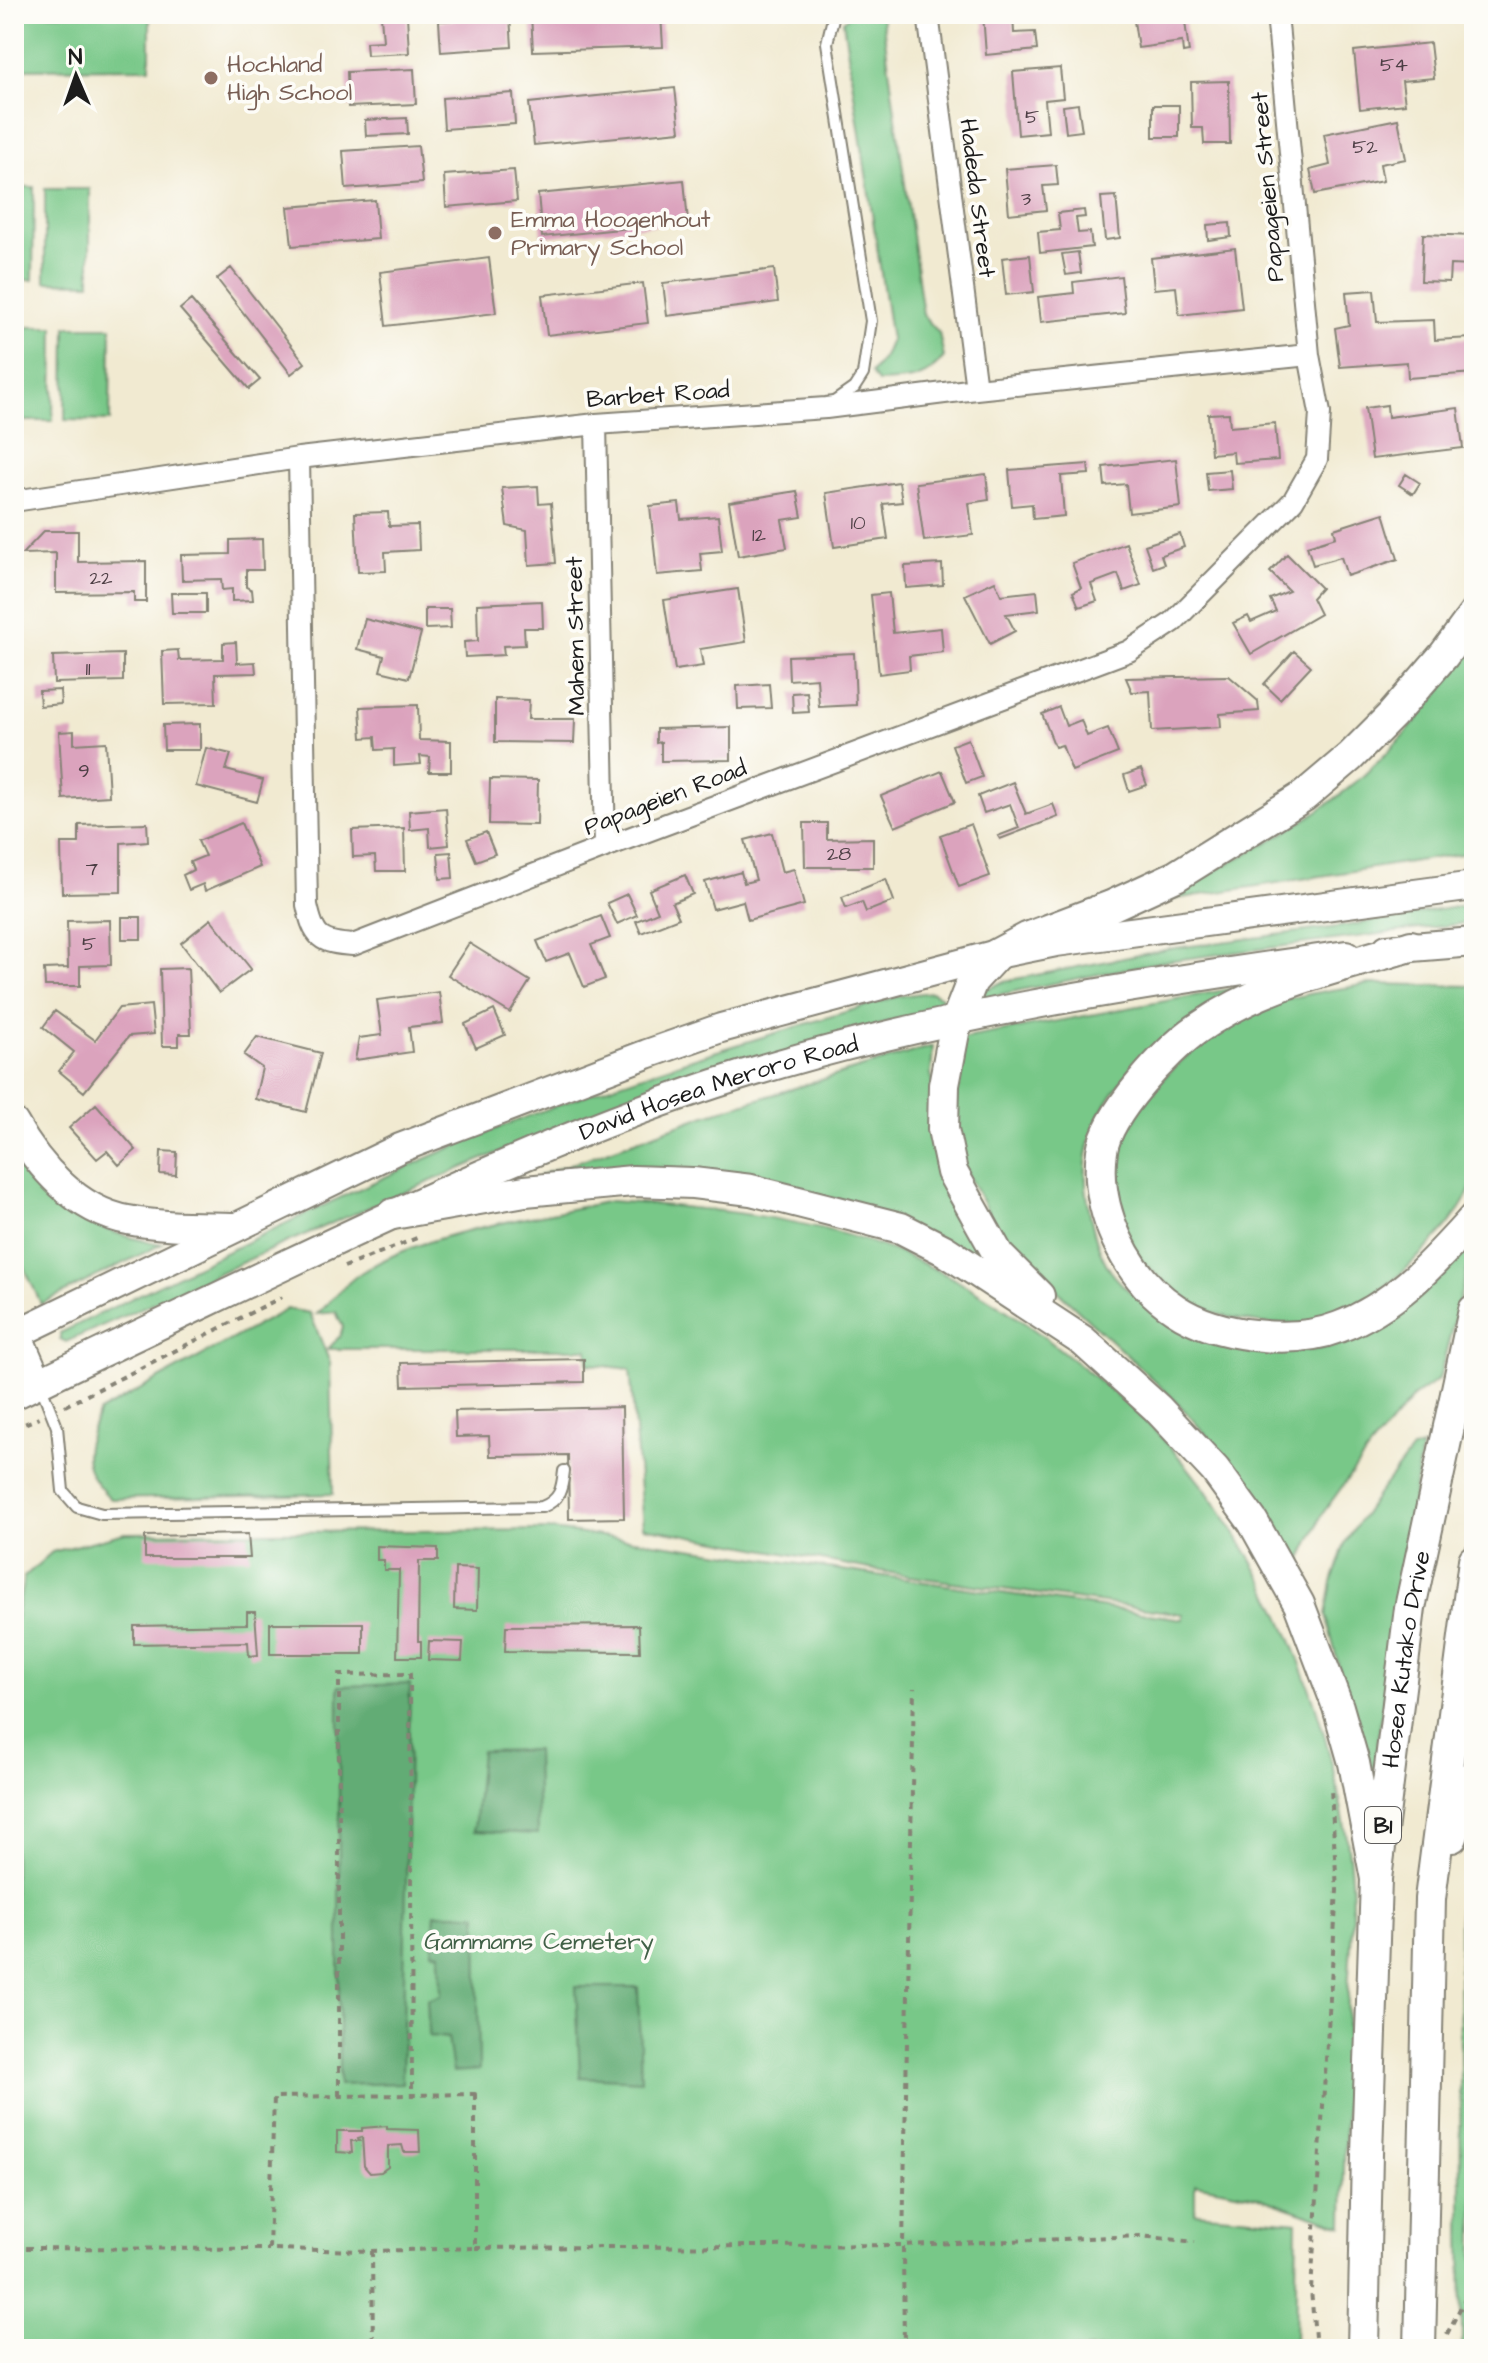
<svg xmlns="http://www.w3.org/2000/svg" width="1488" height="2363" font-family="'Architects Daughter',sans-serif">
  <rect width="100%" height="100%" fill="#fdfcf7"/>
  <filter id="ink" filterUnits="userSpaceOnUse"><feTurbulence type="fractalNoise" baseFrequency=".0125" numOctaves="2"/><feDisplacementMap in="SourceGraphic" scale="16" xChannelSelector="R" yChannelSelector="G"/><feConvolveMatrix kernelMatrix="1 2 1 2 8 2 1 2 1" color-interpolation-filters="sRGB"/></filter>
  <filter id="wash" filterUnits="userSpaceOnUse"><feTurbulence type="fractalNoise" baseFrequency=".006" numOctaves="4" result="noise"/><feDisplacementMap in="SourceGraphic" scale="32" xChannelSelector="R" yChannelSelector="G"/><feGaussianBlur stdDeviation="1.8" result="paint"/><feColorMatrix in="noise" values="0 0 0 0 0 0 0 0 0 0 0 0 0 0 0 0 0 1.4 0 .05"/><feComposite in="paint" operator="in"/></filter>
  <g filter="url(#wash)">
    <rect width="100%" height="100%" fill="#f1ead1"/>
    <path fill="#78c888" stroke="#4a7252" stroke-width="2" d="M14,14H150V68L14,69Z
      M852,14L882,17L923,315L939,333L944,357C923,383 908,380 878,382L871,373L884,357L891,340L843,21Z
      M14,187H34L33,280H14Z
      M45,189H90V283L45,282Z
      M14,327H54L53,421H14Z
      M66,327H111L110,421L65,420Z
      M1474,645V852L1156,902C1226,863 1303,830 1364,775C1407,736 1441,692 1474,645Z
      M1474,904V922L1159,962L987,997L981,996L982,991L1005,981L1175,948L1338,927Z
      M1370,984L1474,986V1180C1459,1220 1435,1240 1405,1270C1379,1294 1346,1316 1311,1323C1283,1328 1235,1321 1209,1311C1193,1305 1177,1292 1164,1281C1148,1268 1128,1250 1122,1230C1119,1218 1112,1175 1113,1163C1117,1108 1209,1029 1257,1009C1293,994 1333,990 1370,984Z
      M1252,985C1218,1005 1157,1037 1133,1067C1117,1086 1099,1111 1092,1135C1085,1156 1084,1178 1088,1201C1091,1223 1097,1250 1110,1270C1135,1305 1201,1342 1244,1349C1254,1350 1264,1349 1274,1350C1294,1350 1322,1351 1341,1344C1397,1325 1435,1284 1474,1242L1439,1379L1413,1397L1371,1447L1323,1513L1297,1569L1271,1524L1225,1456L1177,1402L1003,1240L963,1166L955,1110L960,1039Z
      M931,992L942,997L937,1010L888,1022L514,1146L292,1240L66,1342L60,1339V1333C199,1266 338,1195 481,1135C617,1079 758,1038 899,996Z
      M933,1046L931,1075L997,1270L847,1200L538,1176L706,1115Z
      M14,1157C45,1208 104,1235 162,1244L41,1304L14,1245Z
      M610,1201C706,1208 807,1216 897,1252C961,1278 1018,1315 1071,1358C1103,1383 1136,1410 1164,1440C1258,1542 1317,1676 1342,1811C1348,1840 1352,1875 1352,1905C1353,1934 1349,1964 1348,1993C1346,2071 1344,2148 1343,2226L1256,2196L1195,2184V2213L1297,2222L1295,2349H14V1661L18,1660L14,1628L24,1577L52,1552L125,1533L551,1530L633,1540L1183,1619V1614L902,1575L643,1527L630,1369L588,1364V1349H328L340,1336L343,1327L336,1312L317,1314C332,1300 346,1282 362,1272C428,1230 534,1218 610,1201Z
      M287,1309L310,1313L330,1363L333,1494L111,1499C78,1468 82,1451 99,1412Z
      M1421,1447L1371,1787L1367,1783L1326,1615L1332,1582L1345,1543L1377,1495L1412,1450Z
      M1474,1847V2349H1462L1459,1905Z"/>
    <path fill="#62ac74" stroke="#3f6448" stroke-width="2" d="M410,1684L402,2083L339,2085V1686Z
      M536,1750L538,1834L474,1831L481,1751Z
      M435,1914H477L479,2070L453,2072L448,2038L429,2036L427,2000L441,1995L440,1953L432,1952Z
      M576,1987H638L641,2080L580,2077Z"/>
    <g id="blocks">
      <path fill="#dba3bd" d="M531,14H661L663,47L533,51Z
        M983,14H1013L1014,33L1035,32L1037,50L986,55Z
        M1133,14H1184L1189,52L1183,53L1182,42L1138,48Z
        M407,15L409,53L367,55L366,42L383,41L381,16Z
        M510,16L512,47L441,52L439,21Z
        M1430,43L1434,78L1402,81L1405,104L1360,109L1354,51Z
        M1060,68L1063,98L1045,100L1048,132L1018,135L1013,72Z
        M414,69L416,104L348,107L347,72Z
        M1229,81L1230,144H1204L1203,128H1192L1191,82Z
        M675,88L680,131L534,145L529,103Z
        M513,93L515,124L444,129L442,98Z
        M1078,104L1082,131L1066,133L1063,106Z
        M1153,105H1179V137H1153Z
        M407,118L408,134L366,136L365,120Z
        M1398,119L1406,159L1380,164L1383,181L1315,194L1310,170L1330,165L1324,134Z
        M418,146L422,183L346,189L343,151Z
        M1056,165L1058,185L1043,186L1046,210L1009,214L1005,169Z
        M514,170L517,201L446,207L444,175Z
        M684,180L688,222L542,237L538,194Z
        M1116,196L1120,238L1105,240L1101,197Z
        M375,200L378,239L292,246L288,207Z
        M1084,210L1085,217L1076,218L1078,233L1090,232L1092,247L1040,253L1038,232L1060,230L1058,213Z
        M1230,223L1231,237L1208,240L1207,225Z
        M1423,234L1474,236V266L1450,265L1449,282L1421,281Z
        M1235,248L1242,308L1179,315L1176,287L1154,289L1151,258Z
        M1078,252L1081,273L1066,275L1062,254Z
        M1030,255L1034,292L1006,295L1002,258Z
        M489,258L496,313L386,326L380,272Z
        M231,268L305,363L291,374L217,279Z
        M774,269L778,302L667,316L663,283Z
        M1121,276L1125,313L1041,322L1038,297L1074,293L1073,282Z
        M643,283L648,323L547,335L542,295Z
        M1374,290L1377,322L1434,320L1435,340L1472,338L1474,373L1408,378L1407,362L1340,367L1335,328L1349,325L1346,292Z
        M191,300L260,380L249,389L180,309Z
        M1387,405L1388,417L1458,408L1463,448L1372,459L1365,408Z
        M1229,413L1230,427L1275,423L1278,460L1234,463L1233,452L1211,454L1208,414Z
        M1176,459L1181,507L1129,513L1126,484L1105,486L1103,467Z
        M1088,464L1089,474L1061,476L1064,516L1033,519L1032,504L1012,506L1009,470Z
        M1230,470L1232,489L1208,491L1206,472Z
        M986,474L989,500L969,503L973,535L924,541L916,483Z
        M1406,474L1420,483L1413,494L1399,485Z
        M899,482L902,502L883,504L888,539L834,547L826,493Z
        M538,486L539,504L551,503L556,563L529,565L527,530L507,526L502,488Z
        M797,491L802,517L782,520L787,548L738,556L729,502Z
        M679,503L681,519L718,516L722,551L700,553L702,571L657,575L650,506Z
        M388,512L389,526L418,525L419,550L385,552L386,571L358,572L355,513Z
        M1384,513L1398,559L1347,576L1341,557L1313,565L1307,546L1336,537L1334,529Z
        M44,531H78V562L146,561V602H134V592L56,593V553L22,554Z
        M1180,534L1184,547L1161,555L1164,564L1153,568L1145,545Z
        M262,539L263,570H246V587L252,590L253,600L232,601V589L222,590L221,579L182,580L181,555L230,554V540Z
        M1126,543L1141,585L1124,591L1118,574L1091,584L1097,601L1079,607L1073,592L1081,588L1072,563Z
        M1287,554L1321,588L1312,598L1320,614L1251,654L1233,623L1248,616L1251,622L1276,611L1270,599L1289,591L1270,572Z
        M942,564L943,585L906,588L905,566Z
        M995,581L1001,595L1037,591L1039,610L1006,614L1015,631L990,644L965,595Z
        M738,589L746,642L700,649L703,666L675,670L664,600Z
        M171,593H206V613H172Z
        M889,593L893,633L941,628L943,652L909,656L910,670L879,674L871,595Z
        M542,601L543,628H524L525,645L503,646L504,655L465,657L464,642L478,641L477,604Z
        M425,609H450L451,628L425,629Z
        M365,619L421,633L409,678L380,671L384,656L357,649Z
        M236,642L237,663L255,662L256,673L215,674L216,703L164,704L162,651L178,650L179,660L223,659V643Z
        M1294,651L1311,666L1280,699L1264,684Z
        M854,653L856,705L819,707L817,678L789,680L788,656Z
        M123,654V681L54,683L53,656Z
        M1229,676L1258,701L1259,711L1220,714L1221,727L1152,731L1150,691L1132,692L1126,678Z
        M769,684L771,708L738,709L737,686Z
        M60,690L61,704L40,706L39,691Z
        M807,692L809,712L793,713L792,693Z
        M495,699L529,700L528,719H575L574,743L495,742Z
        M418,705L419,740L451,741V772H429L430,757L420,756L421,764L394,766V749L376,750L375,737L362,738L360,707Z
        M1059,707L1066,726L1081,720L1087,736L1108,728L1118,753L1072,771L1062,745L1055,747L1042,714Z
        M200,724V750H164L163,725Z
        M731,727V760L661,761V742L656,743V729Z
        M74,731V744L106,742L109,796L63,799L59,732Z
        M968,739L982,777L966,783L952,745Z
        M206,748L231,754L226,770L263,780L257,802L196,786Z
        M1141,769L1147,785L1129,791L1124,775Z
        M942,771L955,802L895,827L881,796Z
        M490,779L538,780L537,825L489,824Z
        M1013,782L1026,814L1053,804L1058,817L1000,839L998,836L1019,828L1010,804L984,813L978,796Z
        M446,808L449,845L430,847L429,828L410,830L409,811Z
        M147,823L148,841L121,843V892L62,893L61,843H79V825Z
        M241,823L260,867L205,891L203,884L189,890L183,875L193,870L190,862L205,856L198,841Z
        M804,823H827V839L873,838V867H805Z
        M971,824L990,876L959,887L940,835Z
        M404,828L405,871H376L375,856L353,857L352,830Z
        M486,832L495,854L476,861L467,839Z
        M772,833L782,872L794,869L804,905L748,920L743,901L713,909L705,882L741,872L744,883L756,880L745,840Z
        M451,852L453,878L440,879L438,853Z
        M685,875L693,894L672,903L679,918L641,933L636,921L658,912L649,890Z
        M886,879L894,901L866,912L862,902L846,908L842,897Z
        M627,894L637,915L617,924L607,903Z
        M601,916L610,938L591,945L605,979L584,987L570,953L546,962L537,941Z
        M122,917H141V939H122Z
        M211,919L251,969L219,993L181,943Z
        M110,920L111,965L80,966V986H45L44,969L68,968L67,921Z
        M469,943L530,981L510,1013L448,975Z
        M188,968L191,1034H179V1046H162L160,969Z
        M439,992L443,1023L409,1027L412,1052L355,1060L359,1038L382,1035L377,1000Z
        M151,1005L154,1034L129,1036L84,1092L59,1071L74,1052L43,1027L55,1011L95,1040L119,1008Z
        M494,1010L505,1035L476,1048L465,1024Z
        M257,1037L321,1053L306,1112L255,1099L262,1068L244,1055Z
        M96,1104L136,1150L119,1165L107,1151L97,1159L69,1128Z
        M161,1151L177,1152L176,1175L160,1174Z
        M584,1359V1382L402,1386L401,1363Z
        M622,1407L624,1518L569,1519L568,1455L490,1456L489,1436L456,1437L455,1411Z
        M248,1534L250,1558H145V1536Z
        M377,1546L438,1548V1561H419L418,1641H421V1657H397L399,1570H384V1560H377Z
        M455,1568L478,1569L477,1610L454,1609Z
        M247,1612H255L258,1655L249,1656L248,1642L134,1644V1626L247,1624Z
        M270,1623H363V1654H270Z
        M639,1625L640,1652L505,1651L506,1626Z
        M429,1641L463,1642L462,1661L428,1660Z
        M387,2126V2129L419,2130L420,2152H404L402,2145L388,2146V2167L381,2172L370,2173L364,2166L362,2137L358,2138L359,2141H351L352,2153L337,2152V2131H362V2128Z"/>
    </g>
  </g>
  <g filter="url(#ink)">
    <use href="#blocks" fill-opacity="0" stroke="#868376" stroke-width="2"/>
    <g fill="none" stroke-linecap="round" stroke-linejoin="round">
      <g stroke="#868376" stroke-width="14">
        <path id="service" d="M834,14L827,43L871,321L863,374L854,388L834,402
          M40,1384L57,1427L63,1491L77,1507L102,1514L542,1507C560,1500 562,1489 564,1471"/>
      </g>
      <g stroke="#868376" stroke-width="24">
        <path id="minor" d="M928,14L976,389
          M596,424L605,847
          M299,458L307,905C314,938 320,943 353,945L605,847L1129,651L1173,622L1293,501L1317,459L1320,413L1309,355L1277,14
          M14,501L299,458L596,424L826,408L976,389L1309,355"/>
      </g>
      <g stroke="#868376" stroke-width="28">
        <path id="tertiary" d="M14,1322L40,1382"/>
      </g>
      <g stroke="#868376" stroke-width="32">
        <g id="secondary">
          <path d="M1387,949L1474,942"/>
          <path d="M14,1123C38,1166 77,1211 128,1220C162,1227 198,1226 232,1227"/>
          <path d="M14,1335L400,1148L647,1054L721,1028L997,954L1056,942L1474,886"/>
          <path id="s1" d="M14,1395C103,1351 193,1309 283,1266C424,1199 566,1133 714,1084C919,1017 1134,985 1346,955"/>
        </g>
      </g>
      <g stroke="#868376" stroke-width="34">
        <g id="primary">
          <path d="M1411,946C1335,969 1263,983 1197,1029C1167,1050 1107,1114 1102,1151C1094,1209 1126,1277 1175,1309C1217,1337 1293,1345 1339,1327C1397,1305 1434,1262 1474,1218"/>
          <path d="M393,1214L525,1191L633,1181L693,1183L751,1190L901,1228L944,1250L1083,1341L1157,1408L1215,1470L1253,1522L1299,1604L1338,1707L1354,1763L1376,1879"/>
          <path d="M1039,1296L999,1256L952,1172L943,1129L944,1085L956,1022L972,981L997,954L1027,938L1111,906L1176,876L1304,796L1350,757L1392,715L1444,655L1474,614"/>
          <path d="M1452,1837L1474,1775"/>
          <path id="s2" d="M1363,2349L1367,2154L1376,1879L1410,1608L1474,1310"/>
          <path d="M1420,2349L1430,1899L1474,1560"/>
        </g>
      </g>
      <path stroke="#868376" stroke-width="4" stroke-dasharray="6 6" stroke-linecap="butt" d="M344,1267L417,1238
        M65,1406L282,1297
        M14,1428L39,1418
        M475,2094V2248L372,2251L269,2249L274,2097Z
        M339,2096V1675L410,1674L412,2095
        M14,2248L269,2249
        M475,2248L903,2245L1141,2236L1195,2242
        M372,2251L373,2349
        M1447,2334L1464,2301L1474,2288
        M904,2349L903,2245L914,1688
        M1316,2349L1311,2290L1337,1890L1331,1789"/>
      <use href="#service" stroke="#fff" stroke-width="10"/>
      <use href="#minor" stroke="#fff" stroke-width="20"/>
      <use href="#tertiary" stroke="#fff" stroke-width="24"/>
      <use href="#secondary" stroke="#fff" stroke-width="28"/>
      <use href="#primary" stroke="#fff" stroke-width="30"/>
    </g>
  </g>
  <g fill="#8d6e63" stroke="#fdfcf7" stroke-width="3">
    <circle cx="211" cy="78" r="8"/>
    <circle cx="495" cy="233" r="8"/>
  </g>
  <g text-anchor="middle" stroke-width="7" stroke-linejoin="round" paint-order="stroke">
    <g font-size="20" fill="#4c3e44">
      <text x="1394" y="71">54</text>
      <text x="1032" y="123">5</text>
      <text x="1365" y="153">52</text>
      <text x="1026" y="205">3</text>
      <text x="858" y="529">10</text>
      <text x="759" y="541">12</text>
      <text x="101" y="584">22</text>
      <text x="88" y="675">11</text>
      <text x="84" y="777">9</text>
      <text x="839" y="860">28</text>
      <text x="92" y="875">7</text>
      <text x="89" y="950">5</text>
    </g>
    <rect fill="#fdfcf7" stroke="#605f5e" stroke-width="2" x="1365" y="1807" width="36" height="36" rx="6"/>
    <g font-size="22" font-weight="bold" fill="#1c1c1c">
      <text x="1383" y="1833">B1</text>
    </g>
    <g font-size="24" fill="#785e54" stroke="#fdfcf7" text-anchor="start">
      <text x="227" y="72">Hochland<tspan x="227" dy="28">High School</tspan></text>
      <text x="511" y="227">Emma Hoogenhout<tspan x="511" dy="28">Primary School</tspan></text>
    </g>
    <g font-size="24" fill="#1c1c1c" stroke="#fdfcf7">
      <text transform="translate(1267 187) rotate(-95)" y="8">Papageien Street</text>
      <text transform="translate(978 198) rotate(83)" y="8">Hadeda Street</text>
      <text transform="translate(658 394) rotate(-4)" y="8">Barbet Road</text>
      <text transform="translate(575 636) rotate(-91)" y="8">Mahem Street</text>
      <text transform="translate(665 797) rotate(-21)" y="8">Papageien Road</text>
      <text dy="8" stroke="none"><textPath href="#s1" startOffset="770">David Hosea Meroro Road</textPath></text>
      <text dy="8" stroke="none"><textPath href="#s2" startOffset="692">Hosea Kutako Drive</textPath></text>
    </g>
    <g font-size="24" fill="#416147" stroke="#fdfcf7">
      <text x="539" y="1949">Gammams Cemetery</text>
    </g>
  </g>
  <rect width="1488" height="2363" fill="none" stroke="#fdfcf7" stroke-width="48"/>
  <g transform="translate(76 76) rotate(358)" stroke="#fdfcf7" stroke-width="6" paint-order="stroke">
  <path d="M0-6L14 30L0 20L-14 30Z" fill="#1c1c1c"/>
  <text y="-12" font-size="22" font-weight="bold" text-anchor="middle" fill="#1c1c1c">N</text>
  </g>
</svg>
